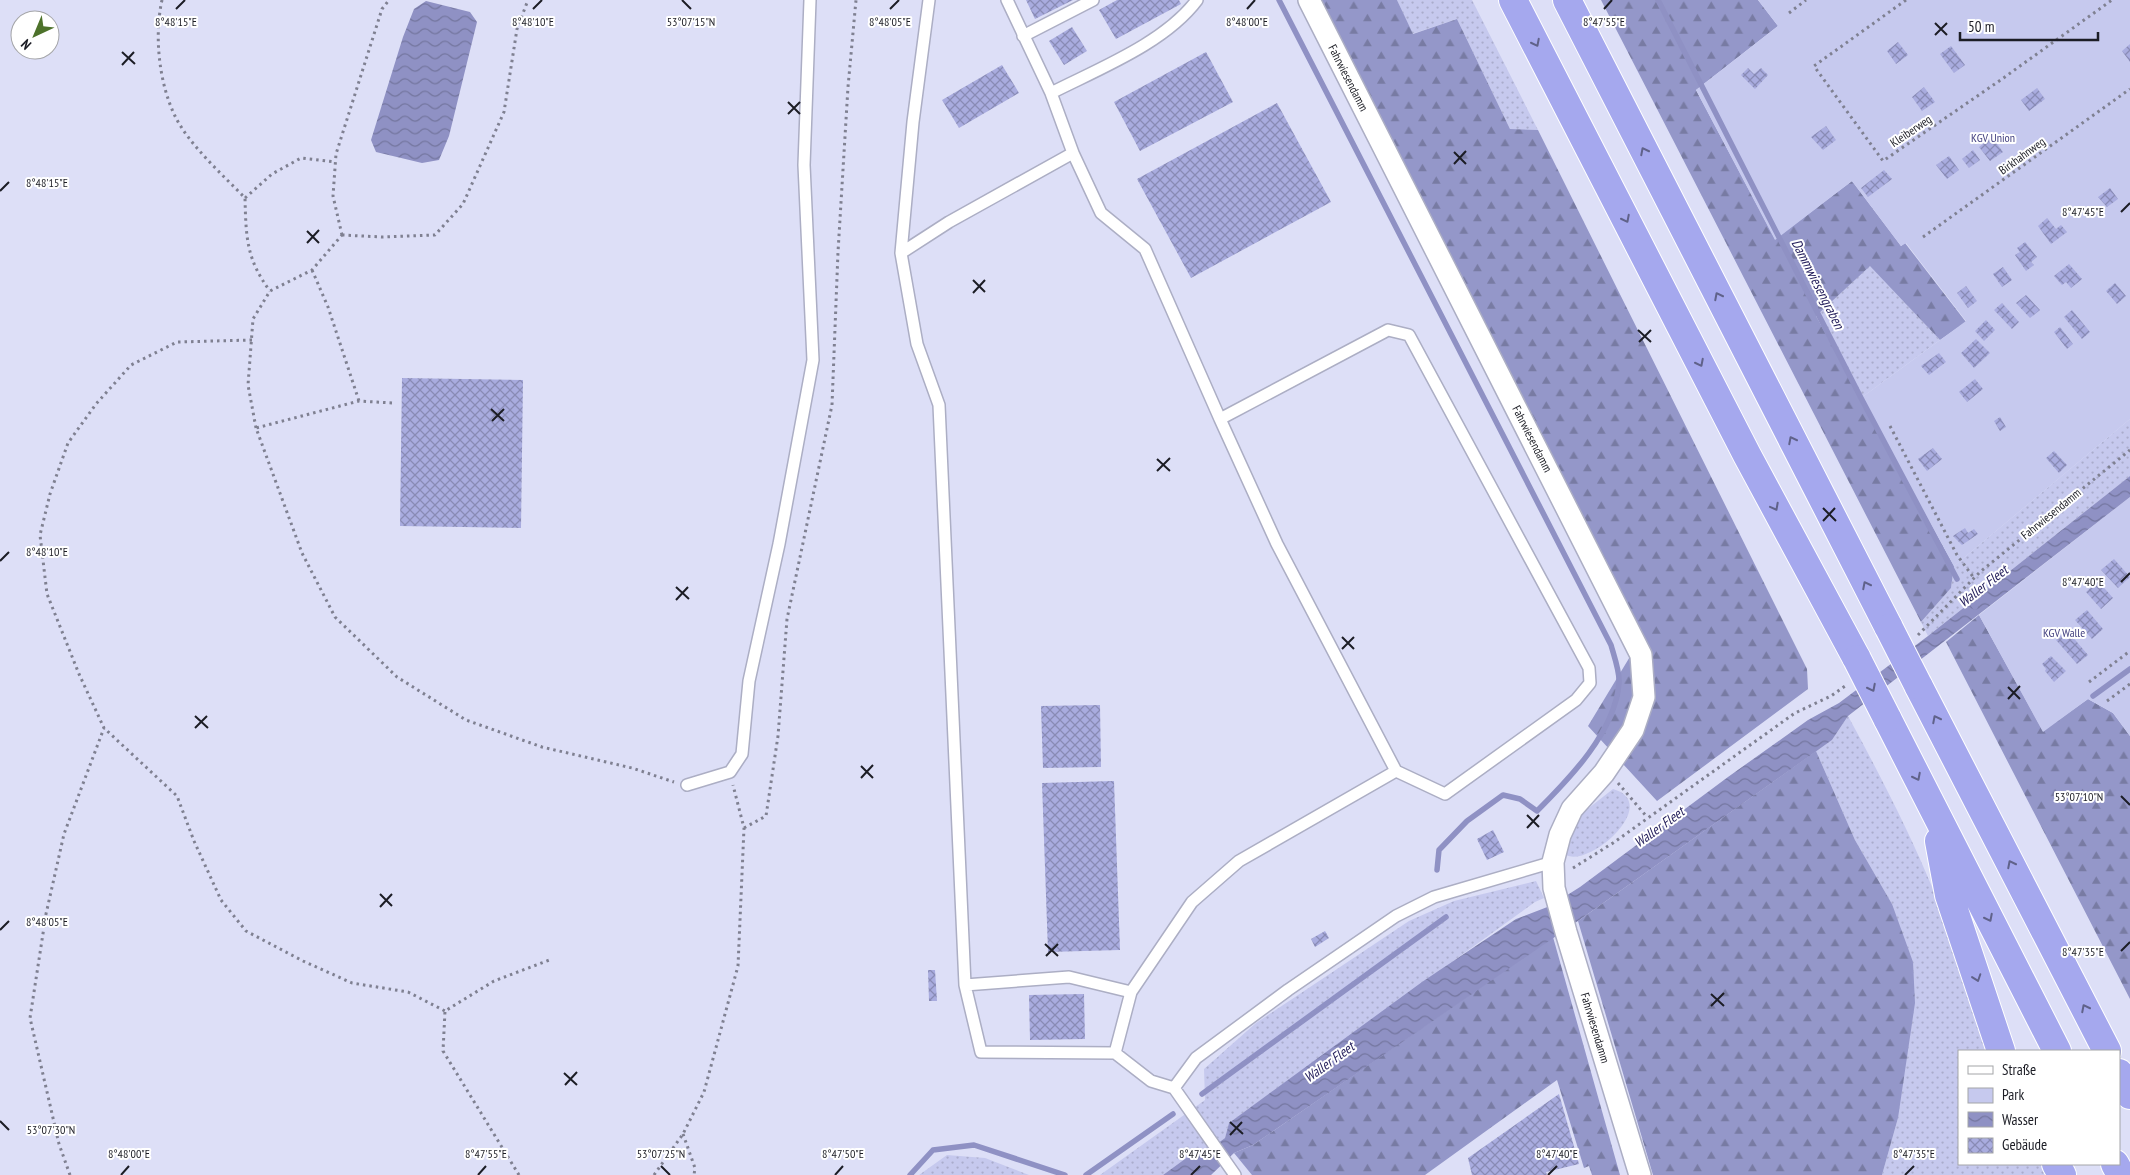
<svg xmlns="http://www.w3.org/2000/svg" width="2130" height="1175" font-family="'PT Sans Narrow',sans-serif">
  <defs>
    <pattern id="grass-dots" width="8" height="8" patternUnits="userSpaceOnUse" patternTransform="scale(1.25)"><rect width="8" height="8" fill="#c6c9ee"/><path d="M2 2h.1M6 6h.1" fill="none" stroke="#aaaccc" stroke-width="1.8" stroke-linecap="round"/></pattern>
    <pattern id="forest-firs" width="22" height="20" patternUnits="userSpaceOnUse" patternTransform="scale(1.25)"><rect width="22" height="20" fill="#9497c9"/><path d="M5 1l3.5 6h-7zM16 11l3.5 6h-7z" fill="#787ba3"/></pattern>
    <pattern id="water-waves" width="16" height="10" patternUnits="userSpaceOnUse" patternTransform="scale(1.25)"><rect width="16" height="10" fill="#8f91c4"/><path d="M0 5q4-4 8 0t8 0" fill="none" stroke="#74769f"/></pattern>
    <pattern id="building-cross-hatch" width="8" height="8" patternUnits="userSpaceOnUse" patternTransform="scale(1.25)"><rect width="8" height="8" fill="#a9acdf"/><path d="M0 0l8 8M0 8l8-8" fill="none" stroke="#898bb5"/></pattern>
  </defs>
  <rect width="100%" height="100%" fill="#dddff7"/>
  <path fill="url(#grass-dots)" d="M1397,0H1472L1538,130L1510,129L1457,19L1412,34Z
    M1870,265L1940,340L1861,398L1816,316Z
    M2130,419V476L1928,636L1921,622L1951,588L1954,566Z
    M1848,716C1879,773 1910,833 1935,894C1956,945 1973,998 1991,1051H1959V1164H2044L2049,1175H1882L1898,1118L1892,904L1855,840L1816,751L1832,740Z
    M1613,789C1662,803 1590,868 1566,855L1564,849L1580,815Z
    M1536,881L1544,898L1535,902L1229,1123L1225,1138L1203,1154L1189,1156L1163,1175H1100L1205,1100L1204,1069L1256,1023L1409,921L1454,901Z
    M947,1155L985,1158L1029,1175H919Z"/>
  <path fill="url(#forest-firs)" d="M1297,0H1397L1413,34L1457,19L1510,129L1538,130L1807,669L1808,689L1657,801L1588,726L1631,655Z
    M1601,0H1758L1778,26L1696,90L1775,239L1852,181L1901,246L1905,243L1966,322L1940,340L1870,266L1816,316L1954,566L1951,588L1921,622Z
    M1979,615L2043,731L2088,699L2113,713L2130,736V999L1946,642Z
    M1816,751L1855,840L1892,904L1913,962L1915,1003L1898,1118L1882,1175H1653L1578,921Z
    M1553,937L1620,1175H1592L1589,1166L1584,1168L1557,1080L1425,1175H1252L1234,1153L1253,1145Z"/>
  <path fill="#c6c9ee" d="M1758,0H2130V419L1954,566L1861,398L1966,321L1906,243L1901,246L1852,181L1775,240L1696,90L1778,26Z
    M2130,497V736L2113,713L2088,699L2043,732L1979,615Z"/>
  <path fill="url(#water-waves)" d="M426,1L470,12L477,22L449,136L439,160L422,163L376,152L371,140L403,37L414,9Z
    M2130,476V497L1848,716L1832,740L1578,921L1253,1145L1234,1153L1211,1175H1163L1189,1156L1203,1154L1225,1138L1229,1123L1422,982L1516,919L1550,906L1580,887L1728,777L1808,720L1839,703L1928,636Z"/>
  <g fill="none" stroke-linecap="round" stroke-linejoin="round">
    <path stroke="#8f91c4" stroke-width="5.5" d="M1279,0L1611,645C1614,656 1620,672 1619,683C1615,732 1570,778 1537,811L1520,799L1503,795L1467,821L1439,850L1437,870
      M1658,0L1861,398L1957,579
      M1968,597L1975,607
      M2093,696L2130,669
      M1202,1094L1446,917
      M910,1175L933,1150L974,1145L1065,1175
      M1086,1175L1173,1114"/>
  </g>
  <path fill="url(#building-cross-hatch)" d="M1026,0H1073L1035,19Z
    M1117,0H1179L1181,4L1116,39L1099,10Z
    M1072,27L1087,51L1064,65L1049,41Z
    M1898,42L1908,55L1896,64L1887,51Z
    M2130,44V62L2122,51Z
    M1951,46L1965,65L1954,73L1940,54Z
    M1206,52L1233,102L1140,151L1114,102Z
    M1002,65L1019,93L959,128L942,100Z
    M1748,68L1754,74L1761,68L1768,75L1755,89L1741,75Z
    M1924,87L1935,102L1922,111L1912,97Z
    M2037,88L2045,99L2029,111L2021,100Z
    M1277,103L1331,202L1191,278L1137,179Z
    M1826,126L1836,140L1823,150L1811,137Z
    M1992,137L2003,152L1990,161L1979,147Z
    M1973,150L1980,160L1969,168L1962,159Z
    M1949,156L1959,170L1947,179L1936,165Z
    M1884,170L1892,179L1868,197L1861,188Z
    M2110,188L2118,199L2107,207L2098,197Z
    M2047,218L2056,229L2061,225L2067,232L2051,244L2038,226Z
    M2025,242L2037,257L2031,262L2034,265L2026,271L2015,255L2020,252L2017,248Z
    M2069,264L2082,279L2071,288L2066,282L2062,285L2054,276Z
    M2003,267L2012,280L2002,287L1993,274Z
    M2115,283L2126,296L2117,304L2106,291Z
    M1966,286L1977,301L1968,308L1957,293Z
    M2026,295L2040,310L2030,318L2016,303Z
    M2002,303L2019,322L2012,329L1994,310Z
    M2072,310L2090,332L2082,339L2064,317Z
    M1986,320L1995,330L1984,341L1975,331Z
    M2060,327L2073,344L2067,349L2054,332Z
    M1976,339L1990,353L1974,368L1961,353Z
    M1939,353L1946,362L1929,375L1921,366Z
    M402,378L523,380L521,528L400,526Z
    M1975,379L1983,389L1967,402L1959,392Z
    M2000,417L2006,427L2000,431L1994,421Z
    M1933,448L1942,459L1927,471L1918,459Z
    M2054,451L2067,465L2059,473L2046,458Z
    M1965,528L1968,533L1974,529L1978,534L1962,545L1953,536Z
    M2114,559L2130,577L2118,588L2101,570Z
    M2098,581L2113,598L2101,609L2086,592Z
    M2087,610L2103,629L2092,639L2075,620Z
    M2062,634L2066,640L2071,635L2088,655L2077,664L2056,640Z
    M2051,656L2066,671L2054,682L2045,671L2046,669L2042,664Z
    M1100,705L1101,767L1043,768L1041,706Z
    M1114,781L1120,950L1048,952L1042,783Z
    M1493,830L1504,852L1487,860L1477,839Z
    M1325,931L1329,938L1315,947L1311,939Z
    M928,970H935L937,1001H929Z
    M1084,994L1085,1039L1030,1040L1029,995Z
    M1559,1094L1579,1164L1546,1172L1547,1175H1472L1468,1158Z"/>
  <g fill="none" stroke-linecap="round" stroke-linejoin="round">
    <g stroke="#acaec4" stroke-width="14">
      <path id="lane" d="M929,0L913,122L901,253L917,344L939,405L965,985L981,1052L1115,1053L1151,1081L1174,1088
        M1023,36L1093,0
        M1051,93C1098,69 1165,43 1197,0
        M1073,153L1101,213L1145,249L1220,419L1388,330L1409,335L1589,668L1590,683L1576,700L1445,794L1396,771L1239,861L1192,902L1131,992L1115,1053
        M901,253L949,222L1073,153L1051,93L1007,0
        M1220,419L1277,544L1396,771
        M687,785L730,772L742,754L749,681L779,544L813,360L804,165L810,0
        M965,985L1069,977L1131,992
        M1235,1175L1174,1088L1196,1058L1288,990L1396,916L1434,897L1553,862"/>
    </g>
    <g stroke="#acaec4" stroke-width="24">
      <path id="street" d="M1309,0L1641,655L1644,697L1633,730L1604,773L1572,809L1560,835L1553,862L1554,888L1566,932L1640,1175"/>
    </g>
    <g stroke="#fff" stroke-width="30">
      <path id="highway" d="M1513,0L1747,455L1857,659
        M1567,0L1889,628
        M1918,685L2107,1051
        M1887,718L2057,1051
        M1939,841L1949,895L2001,1051
        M2119,1073L2130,1095
        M2056,1164L2062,1175
        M2115,1164L2121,1175"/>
    </g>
    <path stroke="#7f8091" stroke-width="3" stroke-dasharray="2.5 4" stroke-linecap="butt" d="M162,0C154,36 159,83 175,116C189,145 223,175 245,198C246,236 246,259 270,291
      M1906,0L1814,66L1883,161L2002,79L2112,0
      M1789,13L1806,0
      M245,198L272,174L301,158L335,162
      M342,235L383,237L435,235L463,204L504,112L517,29L528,0
      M342,235L333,196L336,154L382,9L389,0
      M1923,237L2130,89
      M312,270L328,307L359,401
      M252,340L177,342L131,365L96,404L68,443L50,494L40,535L47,594L79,674L104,728L177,796L194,841L221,900L246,931L303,961L352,983L408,992L445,1011
      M392,403L359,401L256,428L302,553L335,617L397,677L466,720L542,747L632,768L674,782
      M1890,426L1957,555L1974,578
      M256,428L248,385L253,319L270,291L312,270L342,235
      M1918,635L1980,572L2130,450
      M2089,682L2130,651
      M2107,701L2130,684
      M1618,783L1647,817
      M744,828L766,816L778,736L787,619L832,405L838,252L848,87L856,0
      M1573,868L1613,843L1795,713L1831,696L1845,686
      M683,1134L695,1168L694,1175
      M70,1175L59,1144L30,1018L46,914L64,834L104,728
      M519,1175L443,1051L445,1011L494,981L552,959
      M654,1175L683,1134L704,1092L738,966L744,828L733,785"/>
    <use href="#lane" stroke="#fff" stroke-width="11"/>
    <use href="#street" stroke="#fff" stroke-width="21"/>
    <use href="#highway" stroke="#a5a8ee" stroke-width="28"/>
    <g stroke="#fff" stroke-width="30" stroke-linecap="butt">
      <path id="highway-bridge" d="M1889,628L1918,685
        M1857,659L1887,718"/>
    </g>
    <use href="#highway-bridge" stroke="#a5a8ee" stroke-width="28"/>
  </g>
  <defs><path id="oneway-chevron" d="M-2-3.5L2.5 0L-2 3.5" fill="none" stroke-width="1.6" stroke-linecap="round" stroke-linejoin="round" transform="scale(1.25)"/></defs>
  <g stroke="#60628a">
    <use href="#oneway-chevron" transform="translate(1536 43) rotate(63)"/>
    <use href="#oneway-chevron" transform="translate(1644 151) rotate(-117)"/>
    <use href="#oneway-chevron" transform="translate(1626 219) rotate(63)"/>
    <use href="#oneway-chevron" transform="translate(1718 296) rotate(-117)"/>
    <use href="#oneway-chevron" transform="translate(1700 363) rotate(63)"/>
    <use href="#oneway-chevron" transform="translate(1792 440) rotate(-117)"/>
    <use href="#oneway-chevron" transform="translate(1775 507) rotate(62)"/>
    <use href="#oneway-chevron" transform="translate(1866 585) rotate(-117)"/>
    <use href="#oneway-chevron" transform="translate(1872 688) rotate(63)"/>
    <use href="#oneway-chevron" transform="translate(1936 719) rotate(-117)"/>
    <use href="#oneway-chevron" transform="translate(1917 777) rotate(63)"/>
    <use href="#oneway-chevron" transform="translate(2011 864) rotate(-117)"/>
    <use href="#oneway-chevron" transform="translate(1989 918) rotate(63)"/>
    <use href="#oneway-chevron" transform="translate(1977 978) rotate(71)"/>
    <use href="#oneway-chevron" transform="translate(2085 1008) rotate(-117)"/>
  </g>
  <path fill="none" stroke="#1c1d25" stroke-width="2" d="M682,0L691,9M176,9L185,0M533,9L542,0M890,9L899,0M1247,9L1255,0M1604,9L1612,0M1935,23L1947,35M1935,35L1947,23M122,52L135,64M122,65L134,52M788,102L800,114M788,114L800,102M1454,152L1466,164M1454,164L1466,151M0,191L9,182M2121,212L2130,203M307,231L319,243M307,243L319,230M973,280L985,292M973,293L985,280M1638,330L1651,342M1639,342L1651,330M491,409L504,421M492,421L504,409M1157,459L1170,471M1157,471L1170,458M1823,508L1836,521M1823,521L1835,508M0,561L9,552M2121,582L2130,573M676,587L689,599M676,600L688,587M1342,637L1354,649M1342,649L1354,637M2008,687L2020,699M2008,699L2020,686M195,716L208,728M195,728L207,716M861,766L873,778M861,778L873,765M2121,796L2130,805M1527,815L1539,827M1527,828L1539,815M380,894L392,906M380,907L392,894M0,930L9,921M1045,944L1058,956M2121,951L2130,942M1046,956L1058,944M1711,994L1724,1006M1711,1006L1724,993M564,1073L577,1085M565,1085L577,1072M0,1121L9,1130M1230,1122L1243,1134M1230,1135L1242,1122M661,1166L670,1175M121,1175L129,1166M478,1175L486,1166M835,1175L843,1166M1191,1175L1200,1166M1548,1175L1557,1166M1905,1175L1914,1166"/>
  <g text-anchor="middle" stroke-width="4" stroke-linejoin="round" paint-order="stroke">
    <g font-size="12" fill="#1c1d25" stroke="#fff">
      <text transform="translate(1348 78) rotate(63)" y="4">Fahrwiesendamm</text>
      <text transform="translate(1911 131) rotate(-34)" y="4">Kleiberweg</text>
      <text transform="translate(2022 156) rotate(-36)" y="4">Birkhahnweg</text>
      <text transform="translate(1532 439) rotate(63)" y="4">Fahrwiesendamm</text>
      <text transform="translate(2051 514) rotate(-39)" y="4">Fahrwiesendamm</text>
      <text transform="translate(1595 1028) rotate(73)" y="4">Fahrwiesendamm</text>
    </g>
    <g font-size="12" fill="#403e7e" stroke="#fff">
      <text x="1993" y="142">KGV Union</text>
      <text x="2064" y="637">KGV Walle</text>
    </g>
    <g font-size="14" font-style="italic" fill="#26215d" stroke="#fff">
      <text transform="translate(1818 284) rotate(63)" y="5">Dammwiesengraben</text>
      <text transform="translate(1983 586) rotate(-38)" y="5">Waller Fleet</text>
      <text transform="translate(1659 827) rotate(-36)" y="5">Waller Fleet</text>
      <text transform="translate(1329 1062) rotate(-36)" y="5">Waller Fleet</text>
    </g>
  </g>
  <g font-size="12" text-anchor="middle" fill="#1c1d25" stroke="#fff" stroke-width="4" stroke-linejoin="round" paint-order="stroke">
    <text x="691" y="26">53°07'15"N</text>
    <text x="1247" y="26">8°48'00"E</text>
    <text x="1604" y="26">8°47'55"E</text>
    <text x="176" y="26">8°48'15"E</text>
    <text x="533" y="26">8°48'10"E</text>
    <text x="890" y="26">8°48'05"E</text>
    <text x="47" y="187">8°48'15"E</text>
    <text x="2083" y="216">8°47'45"E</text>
    <text x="47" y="556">8°48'10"E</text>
    <text x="2083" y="586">8°47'40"E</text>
    <text x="2079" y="801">53°07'10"N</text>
    <text x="47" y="926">8°48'05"E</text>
    <text x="2083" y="956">8°47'35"E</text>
    <text x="51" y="1134">53°07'30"N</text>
    <text x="129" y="1158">8°48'00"E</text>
    <text x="486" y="1158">8°47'55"E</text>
    <text x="843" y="1158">8°47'50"E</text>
    <text x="1200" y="1158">8°47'45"E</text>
    <text x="1557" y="1158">8°47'40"E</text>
    <text x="1914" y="1158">8°47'35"E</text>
    <text x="661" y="1158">53°07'25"N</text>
  </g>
  <rect x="1958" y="1050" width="162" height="115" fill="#ffffff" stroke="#a4a5a8"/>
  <rect x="1968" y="1066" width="25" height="8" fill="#ffffff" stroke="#a4a5a8"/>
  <text x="2002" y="1075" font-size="15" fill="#1c1d25">Straße</text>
  <rect x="1968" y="1088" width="25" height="15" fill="#c6c9ee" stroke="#a4a5a8"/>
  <text x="2002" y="1100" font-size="15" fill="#1c1d25">Park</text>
  <rect x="1968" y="1112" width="25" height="15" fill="url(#water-waves)" stroke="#a4a5a8"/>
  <text x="2002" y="1125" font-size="15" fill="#1c1d25">Wasser</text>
  <rect x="1968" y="1138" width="25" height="15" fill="url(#building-cross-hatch)" stroke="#a4a5a8"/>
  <text x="2002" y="1150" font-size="15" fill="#1c1d25">Gebäude</text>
  <g transform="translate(35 35) rotate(224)"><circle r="24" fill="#ffffff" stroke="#a4a5a8"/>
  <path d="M0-4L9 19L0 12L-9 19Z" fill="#4d722b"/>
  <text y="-8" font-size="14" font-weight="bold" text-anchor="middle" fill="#1c1d25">N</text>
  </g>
  <path d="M1960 32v8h138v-8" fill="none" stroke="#1c1d25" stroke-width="2.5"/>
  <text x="1968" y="32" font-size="15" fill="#1c1d25" stroke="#ffffff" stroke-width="4" paint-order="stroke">50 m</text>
</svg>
